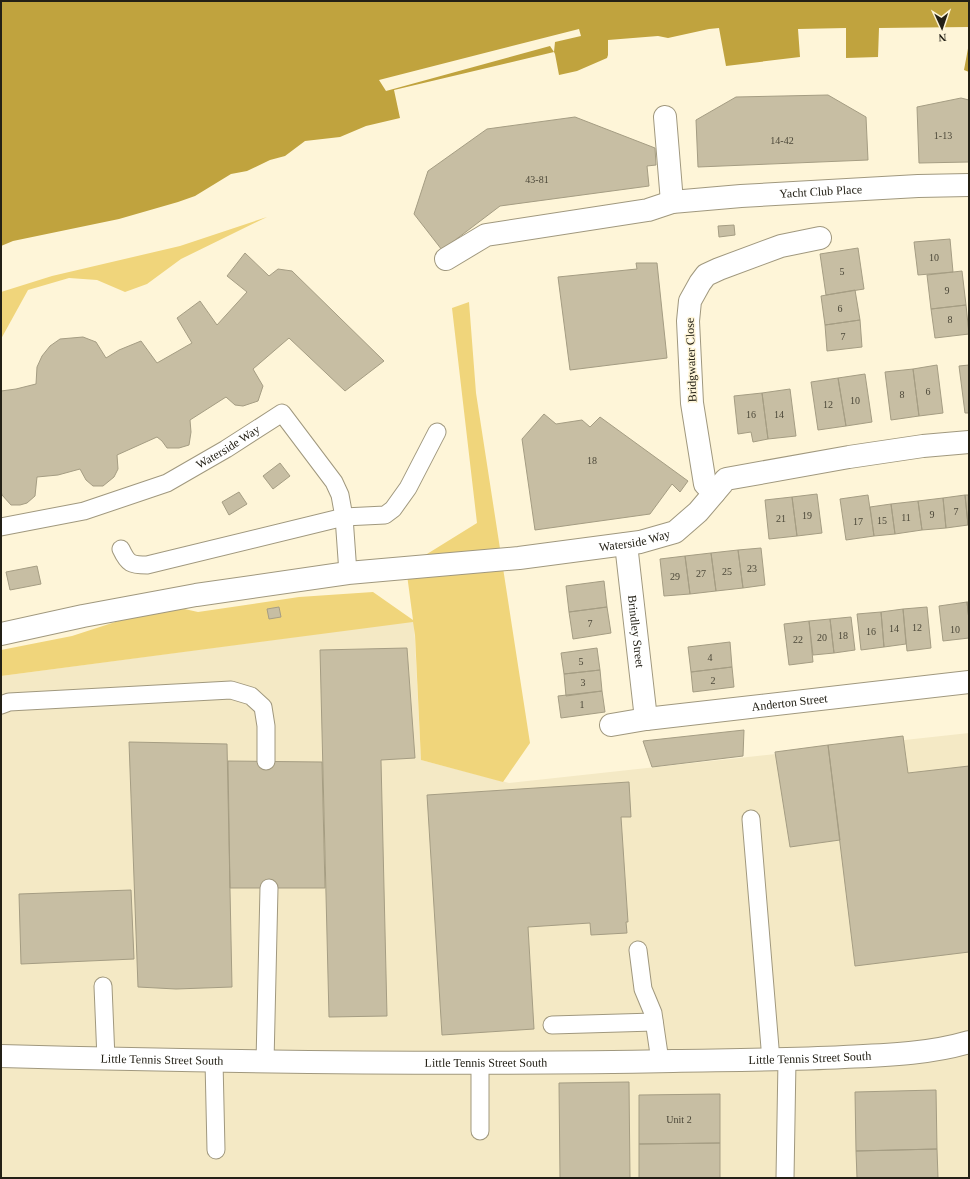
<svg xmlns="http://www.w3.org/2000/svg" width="970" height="1179" font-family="'Times New Roman',serif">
  <rect width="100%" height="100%" fill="#fef5d8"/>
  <path fill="#f4e9c5" d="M414,621L421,760L509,783L969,733V1178H1V676Z"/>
  <path fill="#f0d57b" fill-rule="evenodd" d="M267,217L181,259L147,284L125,292L97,280L69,278L28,290L1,339V292L52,276L180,246Z
    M469,302L476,393L530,743L503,782L421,760L415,635L413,622L1,676V650L72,636L143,613L180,608L198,612L299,597L373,592L413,620L406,567L477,523L452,308ZM279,607L280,617L269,618L268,609Z"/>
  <path fill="#c0a33e" d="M1,1H969V27L879,28L878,57L846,58V28L798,29L800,57L726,66L719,28L709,29L668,38L658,36L608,40V55L607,58L577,71L559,75L555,54L554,52L394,90L400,118L366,126L340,137L305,141L285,156L270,160L247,171L231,174L195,196L178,202L119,219L13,241L1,246Z
    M969,43V72L964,70Z"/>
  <path fill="#fef5d8" d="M579,29L581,36L555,42L554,52L550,46L386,91L379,80Z"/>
  <path fill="#c7bea3" stroke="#a59d83" d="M828,95L866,117L868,160L698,167L696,120L736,97Z
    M961,98L969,100V162L919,163L917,107Z
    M575,117L655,148L656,165L647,166L649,186L500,206L442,250L414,214L428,171L487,129Z
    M734,225L735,235L719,237L718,226Z
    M950,239L953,272L918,275L914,242Z
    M858,248L864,289L826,295L820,254Z
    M245,253L269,276L278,269L292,271L384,361L345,391L289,338L253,369L263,386L258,401L243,406L235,405L226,397L190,420L191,432L189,445L179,448H167L162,441L157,437L117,455L118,469L114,477L103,486H93L86,480L80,469L58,475L37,477L35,496L27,503L20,505H11L2,495L1,491V391L16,389L36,384L37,367L42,356L50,346L60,339L83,337L96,342L106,358L119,350L141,341L157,363L192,343L177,318L200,301L217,325L247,292L227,276Z
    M636,263H657L667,358L570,370L558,277L637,269Z
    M962,271L966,305L931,309L927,275Z
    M855,290L860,320L825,325L821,296Z
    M966,305L969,334L935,338L931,309Z
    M860,320L862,347L827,351L825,325Z
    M937,365L943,413L919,416L913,369Z
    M969,365V413H965L959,366Z
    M913,369L919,416L891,420L885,372Z
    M865,374L872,422L846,426L838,378Z
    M838,378L846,426L818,430L811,382Z
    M790,389L796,436L768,439L762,393Z
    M762,393L768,439L753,442L751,432L738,434L734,396Z
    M544,414L556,424L582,420L590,427L600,417L688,481L680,492L672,484L650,514L535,530L522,439Z
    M280,463L290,476L273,489L263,476Z
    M239,492L247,504L229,515L222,502Z
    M817,494L822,533L797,536L792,497Z
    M868,495L874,536L846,540L840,499Z
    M965,495H969L968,525Z
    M965,495L968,525L946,528L943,498Z
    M792,497L797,536L769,539L765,500Z
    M943,498L946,528L922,530L918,501Z
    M918,501L922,530L895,534L891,504Z
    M891,504L895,534L874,536L870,507Z
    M761,548L765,585L743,588L738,550Z
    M738,550L743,588L716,591L711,553Z
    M711,553L716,591L690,594L685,556Z
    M685,556L690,594L664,596L660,559Z
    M37,566L41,584L10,590L6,572Z
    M604,581L607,607L569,612L566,586Z
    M967,602L969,620V638L943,641L939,606Z
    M967,602H969V620Z
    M279,607L281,617L269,619L267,609Z
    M607,607L611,633L573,639L569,612Z
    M927,607L931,648L907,651L903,609Z
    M903,609L906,644L884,647L881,612Z
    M881,612L884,647L861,650L857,614Z
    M851,617L855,650L834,653L830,619Z
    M830,619L834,653L813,655L809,621Z
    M809,621L813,662L789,665L784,624Z
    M730,642L732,667L691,672L688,647Z
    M407,648L415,758L381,760L387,1016L329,1017L320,650Z
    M597,648L600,670L564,674L561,653Z
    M732,667L734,687L693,692L691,672Z
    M600,670L602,691L566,696L564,674Z
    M602,691L605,712L561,718L558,696Z
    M744,730L743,756L652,767L643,741Z
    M903,736L908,773L969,766V952L855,966L828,745Z
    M129,742L227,744L232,987L176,989L138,987Z
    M828,745L840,840L790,847L775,752Z
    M228,761L322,762L325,888H230Z
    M629,782L631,817H621L628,922H626L627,933L591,935L590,923L528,927L534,1029L442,1035L427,795Z
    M131,890L134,959L21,964L19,894Z
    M629,1082L630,1178H560L559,1083Z
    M936,1090L937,1149L856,1151L855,1092Z
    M720,1094V1143L639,1144V1095Z
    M720,1143V1178H639V1144Z
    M937,1149L938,1178H857L856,1151Z"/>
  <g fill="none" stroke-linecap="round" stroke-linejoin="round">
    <g stroke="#a0987e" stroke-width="19">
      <g id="service">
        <path id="s1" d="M1,527L84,511L167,483L226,449L282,413L334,482L340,495L344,517L348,573"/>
        <path d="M121,549C128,564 131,565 147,565L344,517L385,515L393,509L408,488L437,432"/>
        <path d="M1,705L9,702L231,690L251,696L263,707L266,726V761"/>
        <path d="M751,819L771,1060"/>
        <path d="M638,950L643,989L653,1013L660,1061"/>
        <path d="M103,986L106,1059"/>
        <path d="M552,1025L654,1022"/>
        <path d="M214,1061L216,1150"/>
        <path d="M265,1062L269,888"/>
        <path d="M480,1063V1131"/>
        <path d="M785,1178L787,1060"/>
      </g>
    </g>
    <g stroke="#a0987e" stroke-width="24">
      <path id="pedestrian" d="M665,117L672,202"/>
    </g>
    <g stroke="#a0987e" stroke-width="24">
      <g id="minor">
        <path id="s2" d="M446,259L486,235L648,210L672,202L741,196L918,186L969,185"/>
        <path d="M714,493L705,484L692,403L688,321L690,301L700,283L706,275L719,269L781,246L820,238"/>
        <path id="s3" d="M626,544L646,719"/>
        <path id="s4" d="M1,634L83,616L196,595L348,573L519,558L640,542L675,532L698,512L726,479L849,457L923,446L969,442"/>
        <path id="s5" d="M611,725L646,719L969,682"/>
        <path id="s6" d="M1,1056C225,1062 449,1065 673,1061C730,1060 787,1060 844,1057C886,1055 928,1054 969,1042"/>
      </g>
    </g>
    <use href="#service" stroke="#fff" stroke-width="17"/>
    <use href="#pedestrian" stroke="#fff" stroke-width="22"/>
    <use href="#minor" stroke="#fff" stroke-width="22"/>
  </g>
  <g text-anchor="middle" stroke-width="3" stroke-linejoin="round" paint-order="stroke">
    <g font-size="10" fill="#4c4839">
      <text x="943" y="139">1-13</text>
      <text x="782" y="144">14-42</text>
      <text x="537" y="183">43-81</text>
      <text x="934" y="261">10</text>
      <text x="842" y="275">5</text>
      <text x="947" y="294">9</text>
      <text x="840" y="312">6</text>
      <text x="950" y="323">8</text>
      <text x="843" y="340">7</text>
      <text x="928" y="395">6</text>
      <text x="902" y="398">8</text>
      <text x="855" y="404">10</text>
      <text x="828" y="408">12</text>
      <text x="751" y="418">16</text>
      <text x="779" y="418">14</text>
      <text x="592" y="464">18</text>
      <text x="956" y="515">7</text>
      <text x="932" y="518">9</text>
      <text x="807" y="519">19</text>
      <text x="906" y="521">11</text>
      <text x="781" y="522">21</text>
      <text x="882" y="524">15</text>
      <text x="858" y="525">17</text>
      <text x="752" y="572">23</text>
      <text x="727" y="575">25</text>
      <text x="701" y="577">27</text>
      <text x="675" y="580">29</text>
      <text x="590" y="627">7</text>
      <text x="917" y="631">12</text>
      <text x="894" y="632">14</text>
      <text x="955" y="633">10</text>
      <text x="871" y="635">16</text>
      <text x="843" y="639">18</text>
      <text x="822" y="641">20</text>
      <text x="798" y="643">22</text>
      <text x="710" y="661">4</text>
      <text x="581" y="665">5</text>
      <text x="713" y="684">2</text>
      <text x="583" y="686">3</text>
      <text x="582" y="708">1</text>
      <text x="679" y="1123">Unit 2</text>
    </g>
    <g font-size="12" fill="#232016" stroke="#fef5d8">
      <text dy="4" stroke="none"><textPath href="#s2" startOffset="385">Yacht Club Place</textPath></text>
      <text transform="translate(691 360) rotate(-92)" y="4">Bridgwater Close</text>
      <text dy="4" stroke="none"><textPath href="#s1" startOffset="243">Waterside Way</textPath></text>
      <text dy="4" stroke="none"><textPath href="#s4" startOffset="641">Waterside Way</textPath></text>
      <text dy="4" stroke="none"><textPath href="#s3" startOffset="88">Brindley Street</textPath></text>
      <text dy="4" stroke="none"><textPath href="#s5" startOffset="180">Anderton Street</textPath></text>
      <text dy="4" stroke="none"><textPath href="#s6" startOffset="809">Little Tennis Street South</textPath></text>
      <text dy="4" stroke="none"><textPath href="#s6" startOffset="161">Little Tennis Street South</textPath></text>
      <text dy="4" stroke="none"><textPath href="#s6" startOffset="485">Little Tennis Street South</textPath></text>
    </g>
  </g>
  <rect width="970" height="1179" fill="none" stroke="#232016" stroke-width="4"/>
  <g transform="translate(942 28) rotate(177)" stroke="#fef5d8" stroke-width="3" paint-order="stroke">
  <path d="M0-3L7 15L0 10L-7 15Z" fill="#232016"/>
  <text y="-6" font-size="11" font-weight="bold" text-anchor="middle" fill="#232016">N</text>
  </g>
</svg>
